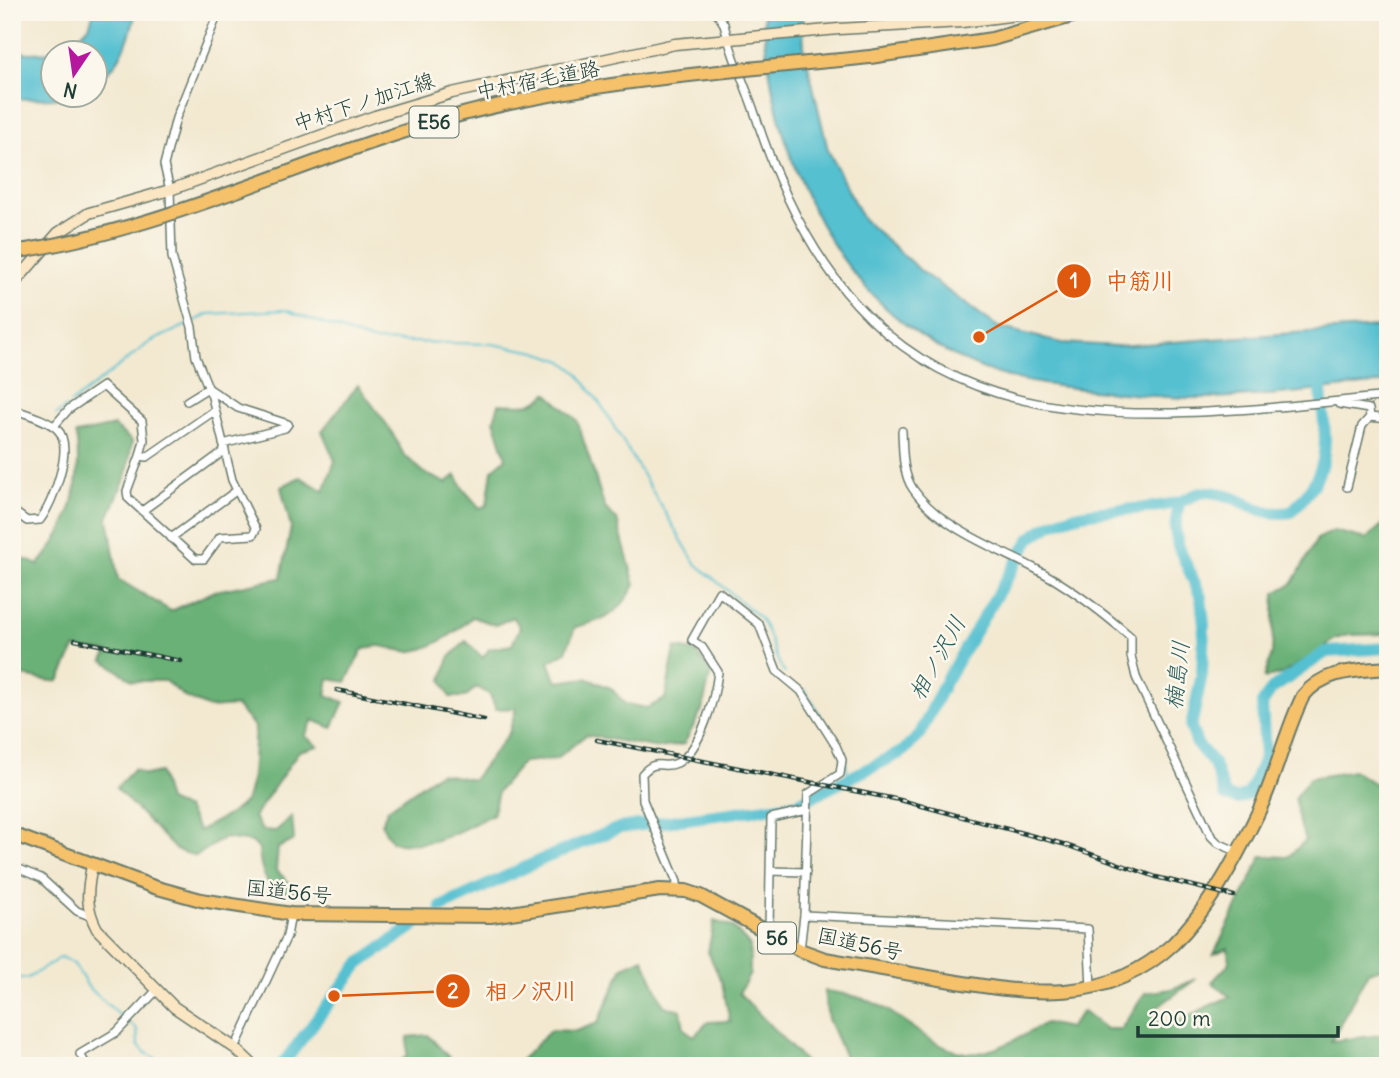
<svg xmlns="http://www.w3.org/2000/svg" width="1400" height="1078" font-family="Delius,'Klee One',sans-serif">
  <rect width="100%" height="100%" fill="#fbf7ec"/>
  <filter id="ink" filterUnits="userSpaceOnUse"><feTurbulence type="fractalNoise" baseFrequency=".0143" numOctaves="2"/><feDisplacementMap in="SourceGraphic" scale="14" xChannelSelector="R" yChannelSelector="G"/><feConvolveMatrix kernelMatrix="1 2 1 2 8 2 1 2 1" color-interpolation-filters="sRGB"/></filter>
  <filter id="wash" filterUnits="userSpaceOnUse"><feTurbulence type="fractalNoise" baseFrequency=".00686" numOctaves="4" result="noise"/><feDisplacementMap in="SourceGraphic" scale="28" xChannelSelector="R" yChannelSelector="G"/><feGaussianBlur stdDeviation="1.57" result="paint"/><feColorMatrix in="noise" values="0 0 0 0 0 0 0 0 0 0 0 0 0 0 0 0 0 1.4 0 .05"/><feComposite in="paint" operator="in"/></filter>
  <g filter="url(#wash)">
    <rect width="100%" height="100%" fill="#f3e9d1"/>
    <path fill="#6bb177" stroke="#457756" stroke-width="2" d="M358,385L390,429L404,455L426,474L446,483L456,475L464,490L480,508L487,505L492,470L506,458L494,420L499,404C517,405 534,408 547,393L577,420L605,508L617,520L635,585C619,614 607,620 575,627L566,652L549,662L557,682L586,678L611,688L625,704L647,708L665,699L675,648L695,651L711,672L702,710L684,744L659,748L586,735L556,759L523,762L498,791L493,814C458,832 433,849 392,842L381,824L388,809L439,773L473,780L509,733L516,708L496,709L490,695L477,687L465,697H450L442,680L449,658L466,641L483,658L489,649L512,645L520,627L513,617L496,625L472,617C457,632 427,654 404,651C383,648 384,642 362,650L346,682L329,679L326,695L344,702L332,728L313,720L305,736L318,746L299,751L254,817L262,830L276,831L292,816L294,840L278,848L276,870L299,892C268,896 261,876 259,849L252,842L224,838L196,856L176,850L116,788L134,769L145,775L160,772L168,801L187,809L199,831C213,822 234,814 245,801C254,792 253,743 255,727L236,706L209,708L185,697L165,681H133L103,660L108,652L75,648L59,681C46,683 30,675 12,675V554L38,565C71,528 83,482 76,434L114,426L132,441L127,474L108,518L118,579L171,611L215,591L281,578L291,527L281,487L300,477L324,491L335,461L322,431Z
      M1388,520V634L1349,635L1335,639L1316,654L1281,674L1264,678L1272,653L1275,593L1293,583L1317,539L1334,531L1366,539Z
      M1354,771L1376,784L1388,777V966L1368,972L1331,1041L1381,1035L1388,1029V1066H849L828,1019L824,991C845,993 867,998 886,1009C911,1025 934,1048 965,1053C989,1057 1025,1035 1045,1023L1069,1028L1083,1011L1106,1029H1121L1145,993L1172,989L1196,979L1151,1012L1162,1027C1187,1021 1205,1005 1230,997L1212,982L1229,964L1228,948L1214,954L1262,856L1288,857L1306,840L1299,823L1295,797L1310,778Z
      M714,921L733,927L750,946V974L739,993L809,1066H515L551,1030L576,1031L598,1023L623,967L643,958L664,1006L681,1010L684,1029L694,1036L708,1022L730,1021L722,983L708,952Z
      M428,1035L457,1066L397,1064L407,1056L408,1037Z"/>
    <path fill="#55c0d0" stroke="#3a7e82" stroke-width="2" d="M94,12H136C130,38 120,69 95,81L94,52H52V94L66,95L59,98L12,99V48L27,53L65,52L89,26Z
      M763,12H802L804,48L828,150L862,218L923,273L998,327L1062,343L1118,346L1388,326V382C1323,390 1258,398 1193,398C1160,398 1125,393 1092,390C1054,386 1015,382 979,367C835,309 771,158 763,12Z"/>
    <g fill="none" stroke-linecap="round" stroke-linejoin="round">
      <path stroke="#55c0d0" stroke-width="2" d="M195,321L208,314L285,310L372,341L492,344L537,352L563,361L578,373L603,408L695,563L760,618C772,635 773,658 785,673
        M70,404L150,342L187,325
        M56,415L66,407
        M805,690L824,721
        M836,740L844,754L849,778
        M12,978H28L61,957L74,964L88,987L124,1019
        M129,1023L137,1029L138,1045L146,1053L170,1066
        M280,1066L281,1065"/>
      <path stroke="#55c0d0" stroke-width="12" d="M1179,502L1175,529L1178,546L1201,597L1204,625L1202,674L1191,727L1197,744L1214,764L1225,796L1237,799L1249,794L1265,756L1262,704L1272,689L1326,652L1388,648
        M441,907L543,859L619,828L797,804L902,752L919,736L945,682L1030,539C1074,500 1126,517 1179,502C1189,499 1198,491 1209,492C1243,495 1256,518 1291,512C1340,463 1322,435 1320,374
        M281,1066L359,964L415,925"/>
    </g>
  </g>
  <g filter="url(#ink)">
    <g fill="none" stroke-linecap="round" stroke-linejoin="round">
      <g stroke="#69796b" stroke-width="10">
        <path id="street" d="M716,12L724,24C731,55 745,84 755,114C864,454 1089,427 1388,396
          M187,401L208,388L238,408L288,424L285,428L223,444
          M1339,404L1369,409L1370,417L1362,426L1347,487
          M12,409C26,414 46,419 57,429C75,446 53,503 40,520L27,521L12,510
          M1370,417L1388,419
          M54,426L69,409L103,386L142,421L144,440L140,456L147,457L214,411
          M902,431C903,450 902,473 913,489C940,528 994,547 1034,568C1069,586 1101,611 1131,637V656L1136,677L1211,836L1218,843L1238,852
          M140,456L127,491L128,498L195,559H204L220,537L253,535L256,529L232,480L212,397L196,357L192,327L172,257L170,190L164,165L176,118L215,21V12
          M142,511L224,451
          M171,538L236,491
          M719,592L759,624L777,671L801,691L836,746L842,760L840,774L808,794L804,915L800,950
          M12,866L41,878L77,911L90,916
          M770,871L806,872
          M676,889L677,882L643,800L642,774C657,757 662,770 677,763C701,751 715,697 718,672L702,647L692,640L719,592
          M804,915L1088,929L1091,987
          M767,932L769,928L771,818L807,810
          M235,1048L287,936L291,914
          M87,1066L80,1054L117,1032L156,991"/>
      </g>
      <g stroke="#69796b" stroke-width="13">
        <path id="secondary" d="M12,286L58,233L89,213L170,190L375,116L452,93L675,44L839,29L962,22L1041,12
          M92,866C87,890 85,907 97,929L174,1007L235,1048L254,1066"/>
      </g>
      <g stroke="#69796b" stroke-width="16">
        <path id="highway" d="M870,57L992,39L1086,12
          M12,834L154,887L201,900L291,914L491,916L660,890L686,891L701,896L800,950L825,959C865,966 906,973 946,980C1028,994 1105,1007 1173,944C1209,909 1235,860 1257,815C1276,777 1284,734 1303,696C1325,669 1356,671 1388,668"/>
      </g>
      <use href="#street" stroke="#fff" stroke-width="7"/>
      <use href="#secondary" stroke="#fbe6c4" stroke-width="10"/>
      <use href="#highway" stroke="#f5c16b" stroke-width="12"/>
      <g stroke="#1f3d34" stroke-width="4.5">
        <path id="rail" d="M75,640L181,661
          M337,690L484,720
          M597,740L900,800L1063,844L1156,877L1234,896"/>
      </g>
      <use href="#rail" stroke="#fbf7ec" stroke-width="2" stroke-dasharray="5" stroke-linecap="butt"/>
      <g stroke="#69796b" stroke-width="16" stroke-linecap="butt">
        <path id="highway-bridge" d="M12,252C164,231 305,158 452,117C588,80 730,71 870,57"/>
      </g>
      <use href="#highway-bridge" stroke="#f5c16b" stroke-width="12"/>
    </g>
  </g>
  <g text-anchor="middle" stroke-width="5" stroke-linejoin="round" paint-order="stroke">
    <g fill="#fbf7ec" stroke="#61756b" stroke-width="2">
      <rect x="409.5" y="106.5" width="49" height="31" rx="5"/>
      <rect x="758" y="922.5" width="38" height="31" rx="5"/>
    </g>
    <g font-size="19" font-weight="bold" fill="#1f3d34">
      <text x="434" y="129">E56</text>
      <text x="777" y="945">56</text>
    </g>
    <g font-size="21" fill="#1f3d34" stroke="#fbf7ec">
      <text transform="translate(538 80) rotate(-11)" y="7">中村宿毛道路</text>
      <text transform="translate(364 102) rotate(-18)" y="7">中村下ノ加江線</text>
      <text transform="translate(289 892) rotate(6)" y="7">国道56号</text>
      <text transform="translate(860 944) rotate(12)" y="7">国道56号</text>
    </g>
    <g font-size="23" font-style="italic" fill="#2c5e5b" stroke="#fbf7ec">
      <text transform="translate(937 658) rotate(-61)" y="8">相ノ沢川</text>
      <text transform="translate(1177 675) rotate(-83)" y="8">楠島川</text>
    </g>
  </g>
  <path fill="none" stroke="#de580e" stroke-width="2.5" d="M979 337L1074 281M334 996L453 991"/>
  <g fill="#de580e" stroke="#fbf7ec" stroke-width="2.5">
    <circle cx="979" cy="337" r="7"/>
    <circle cx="334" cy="996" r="7"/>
    <circle cx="1074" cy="281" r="18"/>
    <circle cx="453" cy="991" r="18"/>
  </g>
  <g font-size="21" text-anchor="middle" font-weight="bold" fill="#fff">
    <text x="1074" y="288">1</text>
    <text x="453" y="998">2</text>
  </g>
  <g font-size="23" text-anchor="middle" font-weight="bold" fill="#de580e" stroke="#fbf7ec" stroke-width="5" stroke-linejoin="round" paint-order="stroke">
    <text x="1140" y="289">中筋川</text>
    <text x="531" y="999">相ノ沢川</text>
  </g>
  <rect width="1400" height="1078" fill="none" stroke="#fbf7ec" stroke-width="42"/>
  <g transform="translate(74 74) rotate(193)"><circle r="33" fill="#fbf7ec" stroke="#a3ada2" stroke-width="2"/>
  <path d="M0-5L12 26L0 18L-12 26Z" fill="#b5179e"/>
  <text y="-10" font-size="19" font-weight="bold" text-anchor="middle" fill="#1f3d34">N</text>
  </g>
  <path d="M1138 1026v10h200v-10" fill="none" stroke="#1f3d34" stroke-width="3.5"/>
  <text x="1148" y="1026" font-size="21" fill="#1f3d34" stroke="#fbf7ec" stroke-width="5" paint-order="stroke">200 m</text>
</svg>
